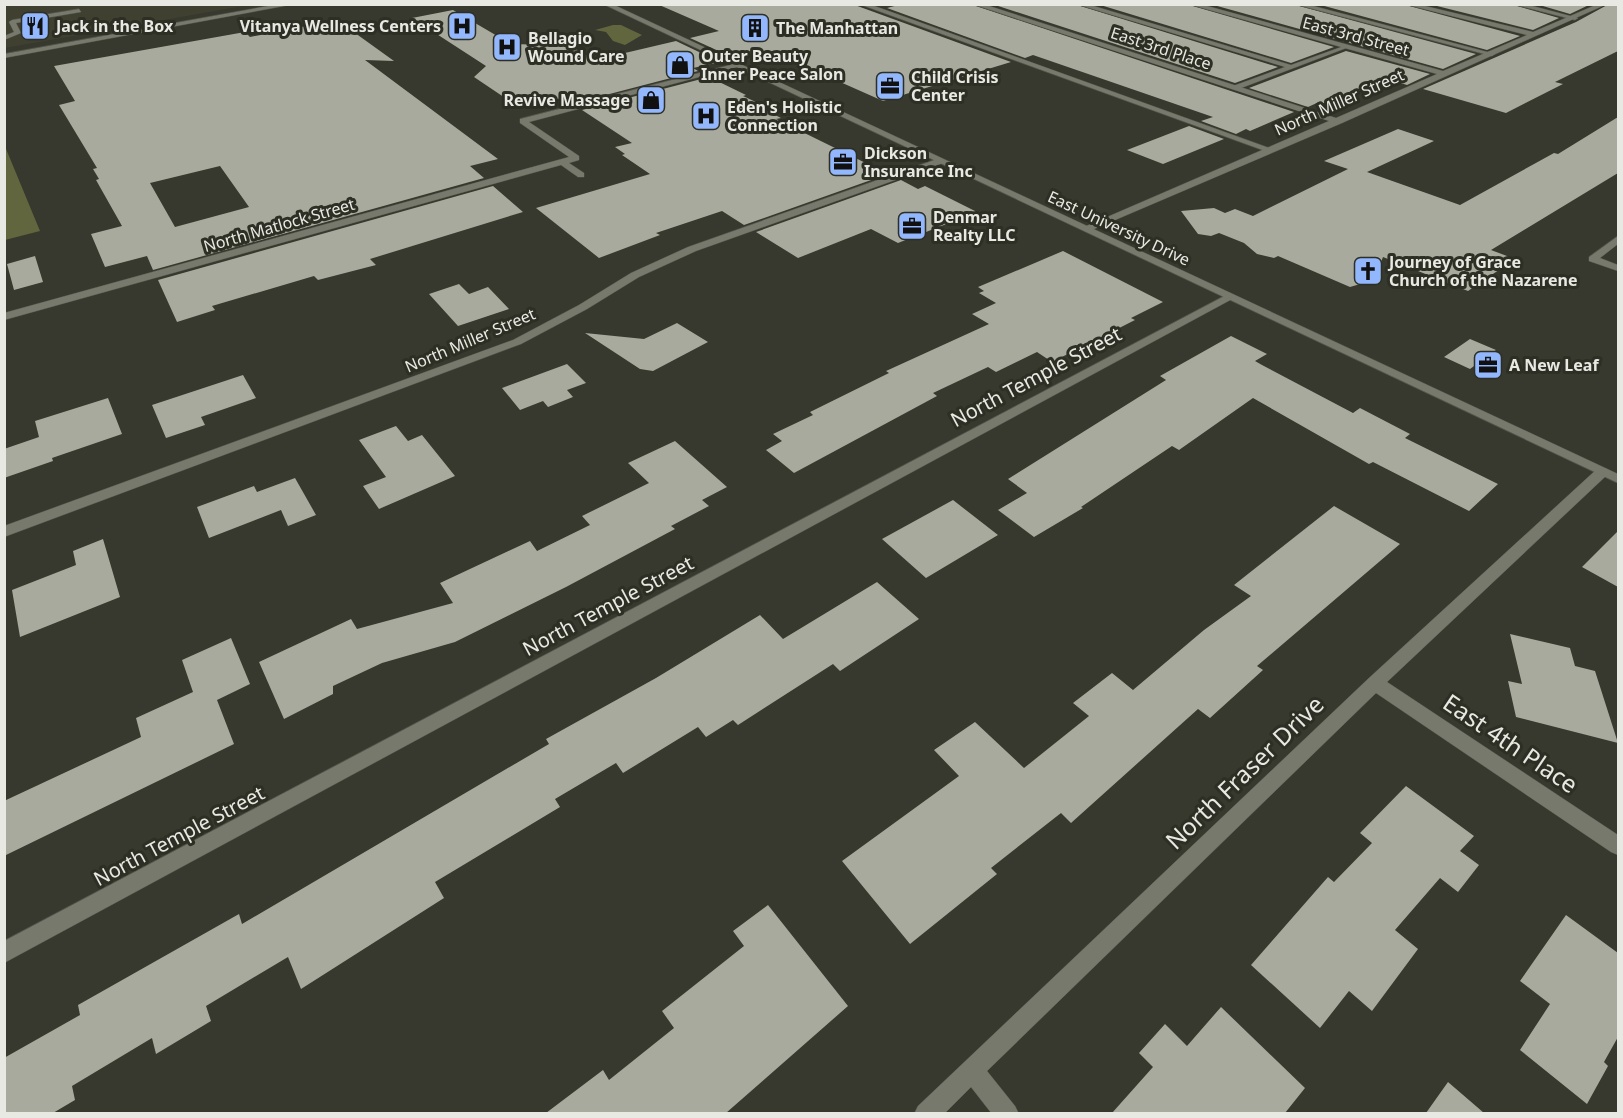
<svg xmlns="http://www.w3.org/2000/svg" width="1623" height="1118" font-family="'Noto Sans',sans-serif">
  <rect width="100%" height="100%" fill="#37382e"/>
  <path fill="#3f4030" d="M5,5H249L5,48Z"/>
  <path fill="#62663e" d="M613,25H621L642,35L625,45L613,41L606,32L595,30Z
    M4,144L40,231L5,240H4Z"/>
  <path fill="#a8aa9d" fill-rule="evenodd" d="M657,4H852L1011,62L883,101L768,50L734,58L690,38L719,31Z
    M902,4H970L1294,112L1250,131L1246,129L1236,134L1201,121L1213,117L1033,55L1025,58L887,8Z
    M992,4H1074L1278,67L1235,83Z
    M1097,4H1186L1334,47L1291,63Z
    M1210,4H1292L1476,54L1443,69Z
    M1317,4H1402L1520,36L1487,50Z
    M1429,4H1510L1559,18L1533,30Z
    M1536,4H1591L1570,14Z
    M1609,4H1618V51L1555,82L1563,84L1506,113L1423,89L1576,22Z
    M453,10L511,44L551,45L563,42L595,60L676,41L720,62L693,68L698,71L571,104L562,98L520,108L474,77L486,66L412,18Z
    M337,20L394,61L365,60L498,159L470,166L484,178L153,270L147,256L105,267L91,234L122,226L96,180L99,179L93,169L97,168L59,105L75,101L54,66L245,32L250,37ZM220,166L249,207L175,227L150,183Z
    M1346,51L1430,74L1407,85L1388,79L1328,104L1319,102L1308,107L1249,88Z
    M709,77L746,95L743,96L758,103L754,104L781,118L776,119L888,174L744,225L722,211L656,233L660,235L599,258L536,208L650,174L622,155L625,154L615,147L632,143L582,110Z
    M1618,117V173L1491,250L1515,259L1468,291L1383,257L1374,280L1350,287L1278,256L1274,258L1257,254L1244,243L1219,233L1211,236L1198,234L1181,211L1214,208L1225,213L1235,209L1253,216L1348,169L1324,161L1398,129L1434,141L1367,172L1460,205L1554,153L1558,154Z
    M1189,126L1224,139L1163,164L1127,150Z
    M901,180L918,189L925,186L977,212L898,243L871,229L798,258L756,232Z
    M493,186L523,212L370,259L376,265L318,280L314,276L212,306L215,310L177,322L158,280Z
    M1063,251L1163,302L1131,318L1135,320L1052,362L1037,352L996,372L988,367L933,393L937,396L794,473L766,450L782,441L773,434L813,415L810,412L889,373L886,371L989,324L972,314L996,303L979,293L984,291L978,287Z
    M35,256L43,282L14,290L7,264Z
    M459,284L469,294L488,287L509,309L458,326L429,294Z
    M677,323L708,342L653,371L640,369L585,333L644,339Z
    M1231,336L1267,354L1255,361L1262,365L1353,413L1360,408L1410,434L1405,438L1498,484L1469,511L1373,462L1369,464L1253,398L1179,450L1172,446L1081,507L1083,508L1034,537L998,510L1027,493L1008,479L1166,380L1160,376Z
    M1470,339L1496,350L1470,369L1444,357Z
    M567,364L586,383L567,390L573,397L548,407L543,401L520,410L502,388Z
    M243,375L256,398L201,417L205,425L166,438L152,405Z
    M108,398L122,434L52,458L53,461L4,478V449L39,437L35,421Z
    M396,426L408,441L422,435L455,476L379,509L363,486L386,477L359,440Z
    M675,441L727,487L702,500L709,506L671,526L675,529L566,587L455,642L382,663L333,686V694L284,719L259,662L351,619L357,629L453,603L440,583L530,541L537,551L590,525L582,516L649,483L628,463Z
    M295,478L316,515L288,526L281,510L209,538L197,507L254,486L257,492Z
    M953,500L998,535L926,578L882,539Z
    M1334,506L1400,544L1257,666L1263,670L1210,718L1198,709L1071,823L1061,813L991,868L997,874L910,944L842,861L959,776L934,750L975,722L1024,768L1089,716L1073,703L1112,673L1133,690L1204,630L1251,596L1234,585Z
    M1618,531V587L1582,567Z
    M103,539L120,597L20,637L12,590L76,565L73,551Z
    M877,582L919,619L840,671L833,664L738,725L733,720L706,737L698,727L623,773L616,763L555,799L560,807L435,882L444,898L301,989L288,957L206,1006L211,1021L156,1054L152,1038L72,1086L75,1100L53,1113H4V1058L80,1015L78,1005L239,914L242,924L549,744L546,739L656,678L760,615L783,639Z
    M1510,634L1570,648L1575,666L1595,671L1618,743L1516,717L1508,681L1522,684Z
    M231,638L250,684L217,700L234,744L4,856V801L141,737L136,718L193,692L182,660Z
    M1406,786L1474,836L1460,851L1479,865L1458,892L1440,878L1395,930L1418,949L1372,1011L1349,991L1320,1028L1251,965L1328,877L1334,882L1372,843L1360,833Z
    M768,905L848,1006L726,1113H546L603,1070L609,1080L674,1028L662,1011L744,946L733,931Z
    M1566,915L1618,953V1037L1604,1062L1608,1066L1587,1104L1520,1050L1550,1004L1520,981Z
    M1221,1007L1305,1088L1285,1113H1112L1153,1067L1139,1053L1165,1024L1187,1046Z
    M1448,1082L1484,1113H1426Z"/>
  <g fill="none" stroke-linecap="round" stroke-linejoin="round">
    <g stroke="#53544b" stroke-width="1">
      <path id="service" d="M859,4H869L1275,150L1268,152Z
        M1076,4H1087L1291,65L1344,46L1349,47L1236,90L1232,88L1233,86L1285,67Z
        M1294,4H1306L1495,54L1492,56Z
        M1512,4H1525L1578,18L1575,20Z
        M79,9L81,12L16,23L21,33L4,40V36L14,32L9,22L12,20Z"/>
    </g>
    <g stroke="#53544b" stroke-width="1">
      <path id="minor" d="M972,4H983L1336,118L1437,74L1188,4H1200L1443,71L1527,35L1404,4H1417L1533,32L1598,4H1607L1342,123L1087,232L1082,229L1084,227L1329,121Z
        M734,64L741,66L529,122L579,156V160L569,163L584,173V177H578L561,165L4,320V313L569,157L520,123V119Z
        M940,158L944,161L943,163L696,251L639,277L587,309L521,344L4,537V526L513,340L579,305L631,273L688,247Z
        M1618,236V244L1600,258L1618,265V271L1589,261V257Z
        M1230,293L1235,296L1234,298L4,963V941Z
        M1602,468L1607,469L1609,472L1607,475L1387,682L1618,835V855L1611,852L1376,693L987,1071L1015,1106L1019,1114H992L971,1087L944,1114H914L918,1106L1369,678L1597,469Z"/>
    </g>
    <g stroke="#53544b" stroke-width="1">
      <path id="secondary" d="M279,4H295L4,58V54Z
        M603,4H612L1618,474V483Z"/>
    </g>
    <use href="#service" fill="#77796d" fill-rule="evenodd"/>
    <use href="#minor" fill="#77796d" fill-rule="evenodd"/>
    <use href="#secondary" fill="#77796d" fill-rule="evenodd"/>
  </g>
  <defs>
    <g id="restaurant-square" transform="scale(1.5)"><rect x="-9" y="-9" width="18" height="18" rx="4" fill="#92b7fd" stroke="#2d2e24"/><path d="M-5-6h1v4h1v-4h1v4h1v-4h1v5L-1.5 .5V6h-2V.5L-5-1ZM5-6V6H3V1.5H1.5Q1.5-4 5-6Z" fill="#111"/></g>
    <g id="hospital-square" transform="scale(1.5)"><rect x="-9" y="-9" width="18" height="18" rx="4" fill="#92b7fd" stroke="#2d2e24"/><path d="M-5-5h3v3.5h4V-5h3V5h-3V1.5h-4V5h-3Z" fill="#111"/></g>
    <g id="building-square" transform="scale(1.5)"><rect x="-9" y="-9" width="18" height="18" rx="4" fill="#92b7fd" stroke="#2d2e24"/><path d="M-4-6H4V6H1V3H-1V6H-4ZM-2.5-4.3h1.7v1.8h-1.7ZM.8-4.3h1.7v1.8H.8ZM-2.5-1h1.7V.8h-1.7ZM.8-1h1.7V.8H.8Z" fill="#111"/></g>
    <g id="shop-square" transform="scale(1.5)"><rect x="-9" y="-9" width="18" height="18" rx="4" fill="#92b7fd" stroke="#2d2e24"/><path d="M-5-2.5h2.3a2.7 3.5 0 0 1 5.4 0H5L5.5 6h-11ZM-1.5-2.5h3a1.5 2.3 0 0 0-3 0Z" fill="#111"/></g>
    <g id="office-square" transform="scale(1.5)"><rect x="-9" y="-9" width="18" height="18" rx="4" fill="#92b7fd" stroke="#2d2e24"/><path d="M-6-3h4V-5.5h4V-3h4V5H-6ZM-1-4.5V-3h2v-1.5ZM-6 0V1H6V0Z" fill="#111"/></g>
    <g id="church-square" transform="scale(1.5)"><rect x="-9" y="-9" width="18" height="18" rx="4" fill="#92b7fd" stroke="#2d2e24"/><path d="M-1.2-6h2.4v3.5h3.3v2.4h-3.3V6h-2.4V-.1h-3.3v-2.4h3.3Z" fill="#111"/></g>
  </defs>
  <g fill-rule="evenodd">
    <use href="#restaurant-square" x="35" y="26"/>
    <use href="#hospital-square" x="462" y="26"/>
    <use href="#building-square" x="755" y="28"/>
    <use href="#hospital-square" x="507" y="47"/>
    <use href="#shop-square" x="680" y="65"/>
    <use href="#office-square" x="890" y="86"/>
    <use href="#shop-square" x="651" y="100"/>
    <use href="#hospital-square" x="706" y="116"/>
    <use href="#office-square" x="843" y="162"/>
    <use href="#office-square" x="912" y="226"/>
    <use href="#church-square" x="1368" y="271"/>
    <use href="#office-square" x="1488" y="365"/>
  </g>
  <g text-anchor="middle" stroke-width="6" stroke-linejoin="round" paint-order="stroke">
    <g font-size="16" font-weight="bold" fill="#e8e9e2" stroke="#2d2e24" text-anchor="start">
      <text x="56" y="32">Jack in the Box</text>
      <text x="441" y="32" text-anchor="end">Vitanya Wellness Centers</text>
      <text x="776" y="34">The Manhattan</text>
      <text x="528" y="44">Bellagio<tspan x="528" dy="18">Wound Care</tspan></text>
      <text x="701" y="62">Outer Beauty<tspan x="701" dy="18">Inner Peace Salon</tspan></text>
      <text x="911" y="83">Child Crisis<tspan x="911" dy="18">Center</tspan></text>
      <text x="630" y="106" text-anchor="end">Revive Massage</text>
      <text x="727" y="113">Eden's Holistic<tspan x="727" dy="18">Connection</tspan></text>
      <text x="864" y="159">Dickson<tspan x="864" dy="18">Insurance Inc</tspan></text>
      <text x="933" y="223">Denmar<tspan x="933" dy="18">Realty LLC</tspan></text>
      <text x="1389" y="268">Journey of Grace<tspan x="1389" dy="18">Church of the Nazarene</tspan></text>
      <text x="1509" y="371">A New Leaf</text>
    </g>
    <g font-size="16" fill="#e8e9e2" stroke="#2d2e24">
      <text transform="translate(1356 36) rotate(15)" y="6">East 3rd Street</text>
      <text transform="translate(1161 48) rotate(18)" y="6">East 3rd Place</text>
      <text transform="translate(1339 102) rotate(-24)" y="6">North Miller Street</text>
      <text transform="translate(279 225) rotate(-16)" y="6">North Matlock Street</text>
      <text transform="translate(1119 228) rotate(25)" y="6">East University Drive</text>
      <text transform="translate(470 340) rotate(-23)" y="6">North Miller Street</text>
    </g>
    <g font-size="20" fill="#e8e9e2" stroke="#2d2e24">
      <text transform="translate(1036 377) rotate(-28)" y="7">North Temple Street</text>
      <text transform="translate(608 606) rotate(-28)" y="7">North Temple Street</text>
      <text transform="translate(179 836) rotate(-28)" y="7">North Temple Street</text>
    </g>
    <g font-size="24" fill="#e8e9e2" stroke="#2d2e24">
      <text transform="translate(1510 744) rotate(34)" y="8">East 4th Place</text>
      <text transform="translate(1245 773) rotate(-44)" y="8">North Fraser Drive</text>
    </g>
  </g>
  <rect width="1623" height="1118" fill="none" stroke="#e8e9e2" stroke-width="12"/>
</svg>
